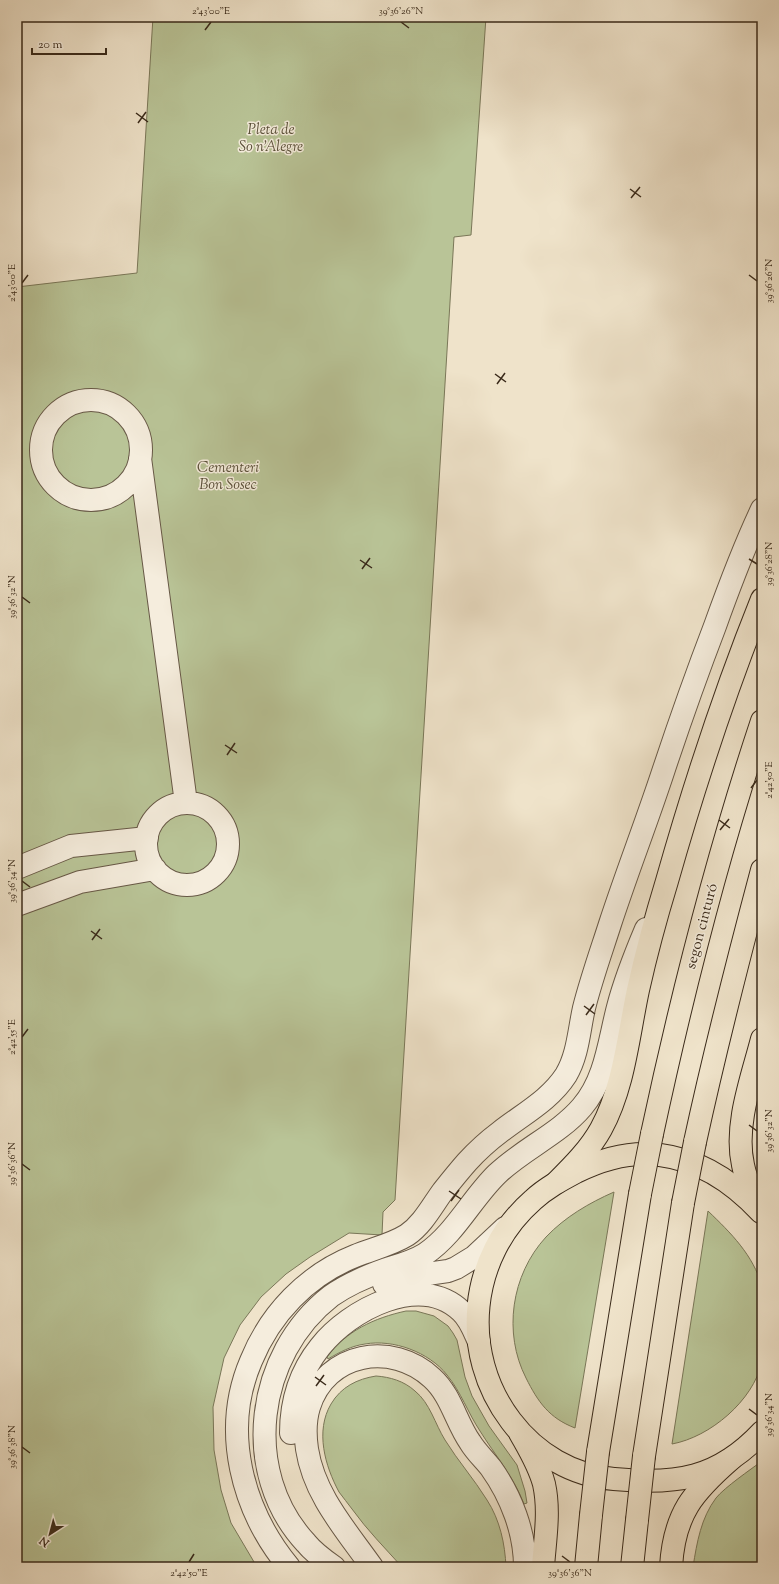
<svg xmlns="http://www.w3.org/2000/svg" width="779" height="1584" font-family="'Sorts Mill Goudy',serif">
  <rect width="100%" height="100%" fill="#efe3ca"/>
  <filter id="stains"><feTurbulence type="fractalNoise" baseFrequency=".005" numOctaves="4"/><feColorMatrix values="0 0 0 0 .2 0 0 0 0 .09 0 0 0 0 .02 0 0 0 .5 -.17"/></filter>
  <radialGradient id="worn" r=".72"><stop offset=".6" stop-color="#630" stop-opacity="0"/><stop offset="1" stop-color="#630" stop-opacity=".3"/></radialGradient>
  <path fill="#b9c497" stroke="#7a7758" d="M153,17H486L471,235L454,237L395,1200L383,1212L382,1235L349,1233L310,1257L286,1274L261,1297L240,1325L224,1358L213,1407L214,1450L221,1490L231,1523L257,1567H17V287L137,273Z
    M614,1192L575,1428C549,1418 538,1402 526,1378C503,1333 511,1275 546,1237C565,1217 589,1203 614,1192Z
    M708,1211C731,1233 753,1255 762,1286C762,1303 762,1320 762,1338C762,1345 763,1354 762,1362C753,1401 710,1437 672,1444Z
    M406,1311H416L434,1316L448,1326L453,1333L457,1340L465,1377L472,1396L489,1426L517,1465L525,1491L527,1503L524,1504C513,1476 495,1455 480,1431C468,1413 461,1392 447,1375C429,1352 393,1339 365,1344C351,1346 340,1352 328,1359L327,1357C346,1331 374,1318 406,1311Z
    M376,1376C390,1377 404,1381 415,1391C430,1403 435,1424 445,1440C458,1461 474,1479 487,1500C500,1520 505,1544 506,1567H402C385,1548 367,1530 352,1509C348,1503 343,1498 339,1492C325,1466 315,1431 331,1404C341,1387 357,1379 376,1376Z
    M762,1461V1567H693C697,1542 701,1518 716,1498C725,1487 750,1470 762,1461Z"/>
  <g fill="none" stroke-linecap="round" stroke-linejoin="round">
    <g stroke="#675846" stroke-width="24">
      <path id="minor" d="M41 450a50 50 0 1 1 100 0a50 50 0 1 1-100 0Z
        M140,458L186,803
        M146 844a41 41 0 1 1 82 0a41 41 0 1 1-82 0Z
        M17,868L71,846L147,838
        M17,905L80,882L155,869
        M384,1284L413,1276L448,1271L456,1268L474,1257L505,1228
        M291,1433C291,1402 300,1372 320,1347C349,1310 420,1272 461,1311C470,1319 474,1331 479,1342
        M289,1567C242,1510 221,1431 251,1361C270,1314 307,1275 355,1256C372,1249 391,1245 407,1235C423,1224 432,1206 443,1191C451,1181 459,1171 467,1162C477,1151 488,1141 500,1132C523,1114 550,1100 566,1075C578,1055 579,1030 584,1008C591,980 601,952 610,924C627,872 647,821 664,769C680,721 697,673 715,626C729,587 744,547 762,509
        M334,1567C324,1560 314,1553 306,1543C240,1472 256,1354 331,1296C348,1284 367,1276 387,1269C400,1265 414,1261 425,1254C455,1234 472,1198 497,1174C523,1149 559,1134 582,1107C606,1079 609,1041 618,1007C625,980 635,955 646,929
        M372,1567C346,1530 314,1495 307,1449C305,1435 305,1420 309,1407C326,1352 392,1341 432,1378C451,1395 456,1422 470,1442C476,1452 484,1459 491,1468C511,1496 525,1532 525,1567"/>
    </g>
    <g stroke="#3a2a1a" stroke-width="24">
      <path id="major" d="M761,1212C734,1183 700,1160 660,1155C631,1151 602,1159 576,1172C561,1180 546,1188 533,1200C469,1256 459,1353 511,1421C536,1454 573,1476 614,1479C676,1485 718,1479 762,1432"/>
    </g>
    <g stroke="#3a2a1a" stroke-width="24">
      <path id="highway" d="M762,1039C752,1078 734,1125 743,1165C746,1181 754,1196 762,1210
        M652,1134C682,994 717,856 762,721
        M695,1142C715,1050 738,960 762,870
        M557,1182C573,1166 590,1149 601,1129C624,1087 628,1037 638,990C646,954 656,917 667,881C694,786 725,691 762,599
        M520,1433C529,1449 539,1465 544,1484C550,1511 545,1539 543,1567
        M598,1452L640,1194
        M644,1456L683,1203
        M586,1567L591,1515
        M632,1567L637,1520
        M671,1567C674,1514 693,1492 731,1459"/>
    </g>
    <use href="#minor" stroke="#f5eddd" stroke-width="22"/>
    <use href="#major" stroke="#efe3ca" stroke-width="22"/>
    <use href="#highway" stroke="#efe3ca" stroke-width="22"/>
    <g stroke="#3a2a1a" stroke-width="24" stroke-linecap="butt">
      <path id="highway-bridge" d="M640,1194L652,1134
        M683,1203L695,1142
        M591,1515L598,1452
        M637,1520L644,1456"/>
    </g>
    <use href="#highway-bridge" stroke="#efe3ca" stroke-width="22"/>
  </g>
  <path fill="none" stroke="#3a2a1a" stroke-width="1.5" d="M401,22L409,28M205,30L211,22M136,113L148,122M138,123L146,112M630,189L641,197M631,198L640,187M749,275L757,281M22,283L28,275M495,374L506,382M497,384L505,373M749,559L757,564M360,560L372,568M362,569L370,558M22,597L30,603M225,745L237,753M227,755L235,743M751,788L757,780M719,820L730,828M720,830L729,819M22,881L30,887M91,931L102,939M92,940L100,929M584,1006L595,1014M586,1015L594,1004M22,1037L28,1029M749,1125L757,1131M22,1164L30,1170M449,1191L461,1199M451,1201L459,1190M315,1377L326,1385M316,1386L324,1375M749,1409L757,1415M22,1447L30,1453M562,1556L570,1562M189,1562L194,1554"/>
  <g text-anchor="middle" stroke-width="3" stroke-linejoin="round" paint-order="stroke">
    <g font-size="15" font-style="italic" fill="#5a5039" stroke="#f5eddd">
      <text x="271" y="134">Pleta de<tspan x="271" dy="17">So n'Alegre</tspan></text>
      <text x="228" y="472">Cementeri<tspan x="228" dy="17">Bon Sosec</tspan></text>
    </g>
    <g font-size="15" fill="#3a2a1a" stroke="#f5eddd">
      <text transform="translate(701 926) rotate(-75)" y="5">segon cinturó</text>
    </g>
  </g>
  <rect width="779" height="1584" fill="none" stroke="#efe3ca" stroke-width="44"/>
  <g transform="translate(50 1534) rotate(216)" stroke="#f5eddd" stroke-width="3" paint-order="stroke">
  <path d="M0-3L7 15L0 10L-7 15Z" fill="#3a2a1a"/>
  <text y="-6" font-size="11" font-weight="bold" text-anchor="middle" fill="#3a2a1a">N</text>
  </g>
  <path d="M32 48v6h74v-6" fill="none" stroke="#3a2a1a" stroke-width="2"/>
  <text x="38" y="48" font-size="12" fill="#3a2a1a" stroke="#f5eddd" stroke-width="3" paint-order="stroke">20 m</text>
  <rect x="22" y="22" width="735" height="1540" fill="none" stroke="#3a2a1a" stroke-width="1.5"/>
  <g font-size="10" text-anchor="middle" fill="#3a2a1a">
    <text x="211" y="14">2°43'00"E</text>
    <text x="401" y="14">39°36'26"N</text>
    <text transform="translate(768 281) rotate(-90)" y="4">39°36'26"N</text>
    <text transform="translate(11 283) rotate(-90)" y="4">2°43'00"E</text>
    <text transform="translate(768 564) rotate(-90)" y="4">39°36'28"N</text>
    <text transform="translate(11 597) rotate(-90)" y="4">39°36'32"N</text>
    <text transform="translate(768 780) rotate(-90)" y="4">2°42'50"E</text>
    <text transform="translate(11 881) rotate(-90)" y="4">39°36'34"N</text>
    <text transform="translate(11 1037) rotate(-90)" y="4">2°42'55"E</text>
    <text transform="translate(768 1131) rotate(-90)" y="4">39°36'32"N</text>
    <text transform="translate(11 1164) rotate(-90)" y="4">39°36'36"N</text>
    <text transform="translate(768 1415) rotate(-90)" y="4">39°36'34"N</text>
    <text transform="translate(11 1447) rotate(-90)" y="4">39°36'38"N</text>
    <text x="189" y="1576">2°42'50"E</text>
    <text x="570" y="1576">39°36'36"N</text>
  </g>
  <rect width="100%" height="100%" filter="url(#stains)"/>
  <rect width="100%" height="100%" fill="url(#worn)"/>
</svg>
